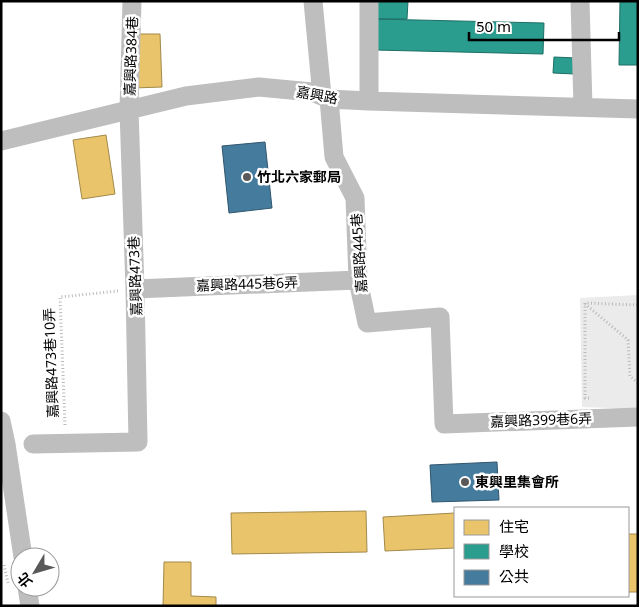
<svg xmlns="http://www.w3.org/2000/svg" width="639" height="607" font-family="'Noto Sans','Noto Sans TC',sans-serif">
  <rect width="100%" height="100%" fill="#fff"/>
  <path fill="#ebebeb" d="M638,295V409L582,407L580,298Z"/>
  <path fill="#e9c46a" stroke="#a3894a" d="M132,34H160L162,87L133,88Z
    M106,135L115,194L82,199L73,140Z
    M366,511L367,552L232,554L231,513Z
    M455,513V548L385,551L383,517Z
    M628,534H638V592H628Z
    M164,562H191V596L216,597V606H163Z"/>
  <path fill="#2a9d8f" stroke="#1d6e64" d="M376,1H408L407,19H375Z
    M620,1H638V65H619Z
    M375,19L544,23L543,54L375,50Z
    M554,57L576,58L575,74L553,73Z"/>
  <path fill="#457b9d" stroke="#30566e" d="M265,142L272,208L229,213L222,146Z
    M497,462L499,500L432,502L430,465Z"/>
  <g fill="none" stroke-linecap="round" stroke-linejoin="round">
    <path stroke="#b9b9b9" stroke-width="3" stroke-dasharray="1 2.5" stroke-linecap="butt" d="M585,304L628,340L630,376L638,383
      M589,398H585V303L638,305
      M65,425L60,297L118,291
      M4,565L8,583"/>
    <path stroke="#bebebe" stroke-width="19" d="M313,1L322,96
      M580,1L583,107
      M329,99L334,157L355,198L358,280L367,323L440,317L444,424L638,417
      M369,101V1
      M1,141L186,96L259,87L312,92L329,99L369,101L638,109
      M135,289L358,280
      M1,421L6,444L23,557
      M33,444L138,442L135,289L129,110L132,1
      M27,587L30,606"/>
  </g>
  <g fill="#595959" stroke="#fff" stroke-width="2">
    <circle cx="247" cy="177" r="5"/>
    <circle cx="465" cy="482" r="5"/>
  </g>
  <g text-anchor="middle" stroke-width="5" stroke-linejoin="round" paint-order="stroke">
    <g font-size="14" fill="#000" stroke="#fff">
      <text transform="translate(131 56) rotate(-88)" y="5">嘉興路384巷</text>
      <text transform="translate(317 95) rotate(10)" y="5">嘉興路</text>
      <text transform="translate(359 253) rotate(-94)" y="5">嘉興路445巷</text>
      <text transform="translate(135 276) rotate(-92)" y="5">嘉興路473巷</text>
      <text transform="translate(247 284) rotate(-2)" y="5">嘉興路445巷6弄</text>
      <text transform="translate(51 363) rotate(-92)" y="5">嘉興路473巷10弄</text>
      <text transform="translate(541 420) rotate(-2)" y="5">嘉興路399巷6弄</text>
    </g>
    <g font-size="14" font-weight="bold" fill="#000" stroke="#fff" text-anchor="start">
      <text x="257" y="182">竹北六家郵局</text>
      <text x="475" y="487">東興里集會所</text>
    </g>
  </g>
  <rect width="639" height="607" fill="none" stroke="#000000" stroke-width="5"/>
  <rect x="454" y="507" width="175" height="90" fill="#ffffff" stroke="#999999"/>
  <rect x="464" y="520" width="25" height="15" fill="#e9c46a" stroke="#999999"/>
  <text x="499" y="532" font-size="15" fill="#000000">住宅</text>
  <rect x="464" y="544" width="25" height="15" fill="#2a9d8f" stroke="#999999"/>
  <text x="499" y="557" font-size="15" fill="#000000">學校</text>
  <rect x="464" y="570" width="25" height="15" fill="#457b9d" stroke="#999999"/>
  <text x="499" y="582" font-size="15" fill="#000000">公共</text>
  <g transform="translate(35 572) rotate(232)"><circle r="24" fill="#ffffff" stroke="#999999"/>
  <path d="M0-4L9 19L0 12L-9 19Z" fill="#595959"/>
  <text y="-8" font-size="14" font-weight="bold" text-anchor="middle" fill="#000000">北</text>
  </g>
  <path d="M469 32v8h150v-8" fill="none" stroke="#000000" stroke-width="2.5"/>
  <text x="476" y="32" font-size="15" fill="#000000" stroke="#ffffff" stroke-width="4" paint-order="stroke">50 m</text>
</svg>
